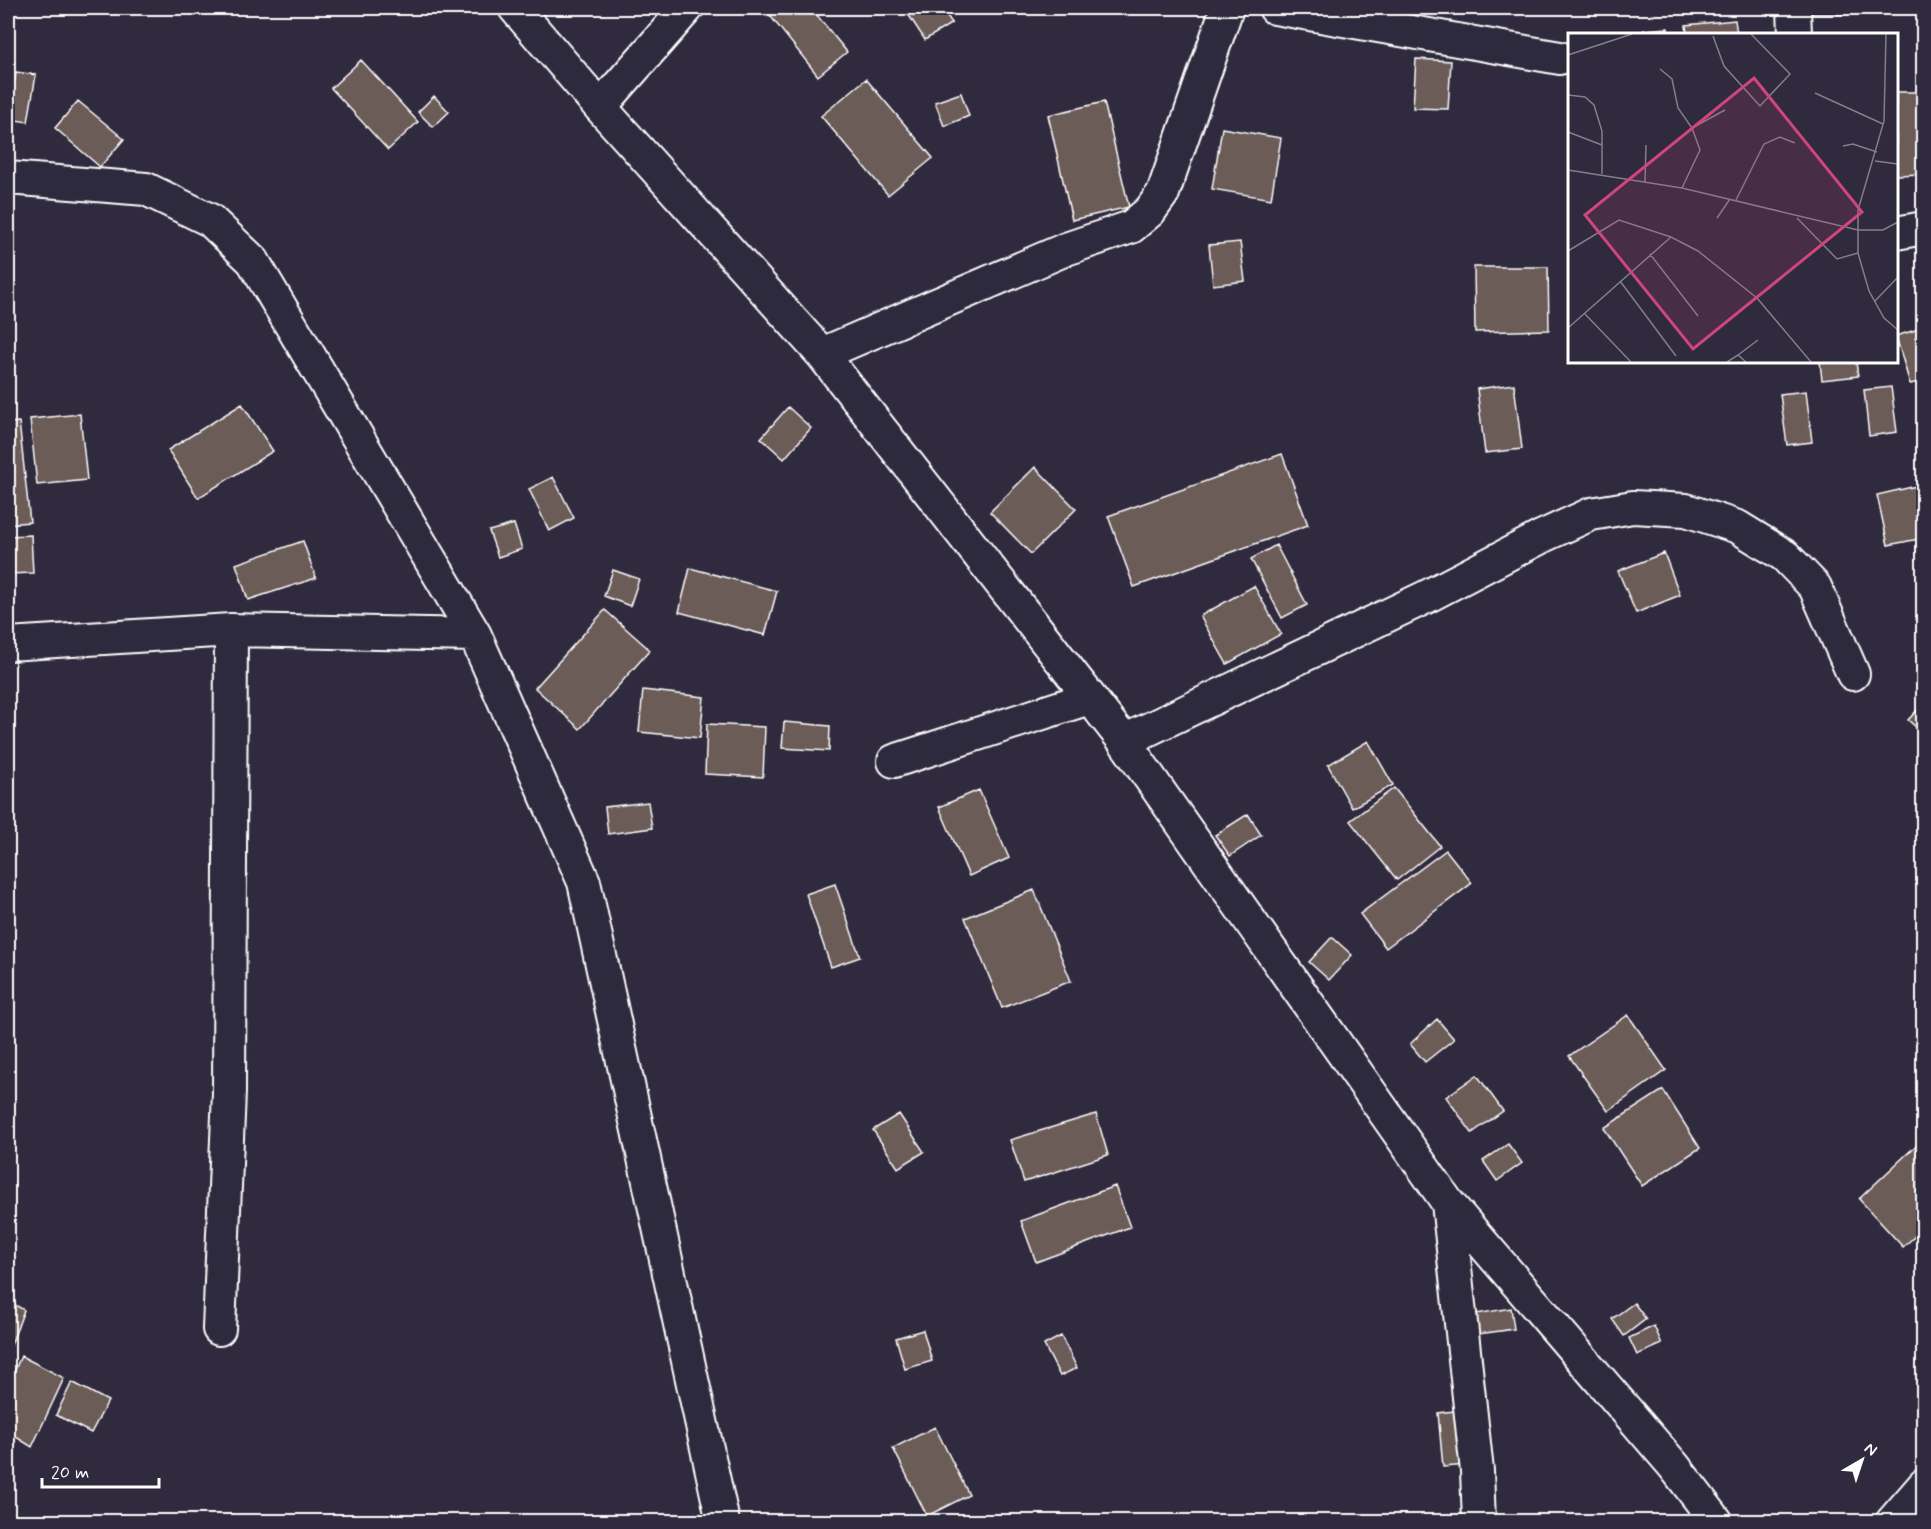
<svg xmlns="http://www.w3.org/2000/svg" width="1931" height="1529" font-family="Mynerve,sans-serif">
  <rect width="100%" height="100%" fill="#2f2a3d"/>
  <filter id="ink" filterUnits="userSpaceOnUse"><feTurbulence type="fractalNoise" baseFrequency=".0167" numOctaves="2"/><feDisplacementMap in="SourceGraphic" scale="12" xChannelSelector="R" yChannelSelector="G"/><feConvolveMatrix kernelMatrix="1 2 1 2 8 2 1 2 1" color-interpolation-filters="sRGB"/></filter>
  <g filter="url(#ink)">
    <path fill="#6c5b59" stroke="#fff" stroke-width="1.5" d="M764,8H811L847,52L818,76Z
      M912,8H942L952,23L925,40L906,11Z
      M1812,8H1851V14H1812Z
      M1735,20L1737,34H1687L1686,25Z
      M1668,28L1669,34H1644V30Z
      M1416,59L1451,61L1448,109L1413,108Z
      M361,60L418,122L388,150L331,88Z
      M16,72L36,75L28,122L9,119Z
      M866,79L933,158L888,195L821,116Z
      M1896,92H1924V174L1896,175Z
      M961,93L969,116L944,126L935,102Z
      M434,96L449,112L433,127L418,112Z
      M78,101L124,139L100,167L55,128Z
      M1104,102L1129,207L1072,220L1048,115Z
      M1222,128L1281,138L1271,199L1212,189Z
      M1240,242L1245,281L1213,285L1209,245Z
      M1474,267H1548L1549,330L1475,332Z
      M1919,329L1924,346V381L1910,384L1896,336Z
      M1820,362H1856L1858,376L1822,380Z
      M1514,384L1522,449L1485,453L1477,389Z
      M1891,387L1897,432L1869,436L1864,390Z
      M1806,391L1812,442L1787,445L1780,394Z
      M242,404L273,451L198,498L168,450Z
      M788,407L811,428L784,459L761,438Z
      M80,414L87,480L37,485L30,419Z
      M19,422L30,522L8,524V423Z
      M1282,454L1308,525L1134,587L1108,516Z
      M1035,467L1076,509L1031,554L990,512Z
      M553,477L574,518L549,531L529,489Z
      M1921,485L1924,497V538L1888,545L1877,495Z
      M514,524L522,549L498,557L489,531Z
      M31,535L33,573L8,574V536Z
      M303,541L316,578L248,600L236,564Z
      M1276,545L1307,605L1282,618L1251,559Z
      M1664,553L1680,595L1636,613L1618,571Z
      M690,568L777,591L765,635L679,612Z
      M613,570L639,579L630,606L604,596Z
      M1254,586L1281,634L1227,664L1200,616Z
      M605,610L650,650L580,729L535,688Z
      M643,690L704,697L700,738L639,732Z
      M1924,703V734L1908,720Z
      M784,722L830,726L829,751L782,748Z
      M707,724L765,727L763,777L705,774Z
      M1368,741L1393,785L1352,808L1328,765Z
      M1394,788L1440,846L1397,880L1350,821Z
      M979,790L1009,858L969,876L939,807Z
      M648,802L652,828L608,834L605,807Z
      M1248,814L1261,835L1230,856L1215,835Z
      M1446,850L1472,883L1386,948L1360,914Z
      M835,884L860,957L831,967L806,894Z
      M1034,890L1071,981L1002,1008L965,918Z
      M1332,937L1352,955L1329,980L1309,962Z
      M1628,1015L1666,1070L1608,1111L1569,1056Z
      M1437,1019L1454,1039L1425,1062L1410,1044Z
      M1477,1075L1503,1111L1472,1133L1446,1097Z
      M1663,1090L1700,1148L1642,1186L1604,1128Z
      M899,1114L924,1152L898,1168L873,1130Z
      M1096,1114L1108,1155L1024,1182L1010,1140Z
      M1924,1138V1228L1903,1247L1859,1199Z
      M1508,1144L1522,1163L1497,1181L1483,1161Z
      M1115,1186L1130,1227L1036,1262L1021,1221Z
      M8,1301L24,1310L8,1353Z
      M1634,1303L1646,1319L1624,1336L1612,1319Z
      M1511,1308L1514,1329L1479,1334L1476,1314Z
      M1654,1326L1662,1344L1637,1355L1629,1338Z
      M923,1330L932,1361L905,1369L896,1338Z
      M1061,1336L1077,1368L1060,1376L1044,1345Z
      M21,1356L64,1378L32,1447L8,1432V1386Z
      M72,1382L108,1401L91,1433L56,1415Z
      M1462,1410L1468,1465L1443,1467L1438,1413Z
      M935,1427L969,1495L927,1516L893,1448Z"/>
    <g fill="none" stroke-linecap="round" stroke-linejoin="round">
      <g stroke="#fff" stroke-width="36">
        <path id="minor" d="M515,8L600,107L822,354L1124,741L1448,1203L1674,1466L1717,1522
          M1275,8L1560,58
          M1794,8L1795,34
          M600,107L687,8
          M8,178L146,189L210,220L253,261L475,635L584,882L723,1522
          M1896,233L1924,228
          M822,354L1066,249L1131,227L1150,211L1163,193L1227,8
          M8,644L231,630L475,635
          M1124,741L1426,597L1543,536L1591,514L1633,507L1686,510L1738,527L1785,556L1815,587L1853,674
          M894,761L1089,698
          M1448,1203L1477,1471L1479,1522
          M219,1329L229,1092L231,630
          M1892,1522L1924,1485"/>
      </g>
      <use href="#minor" stroke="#2f2a3d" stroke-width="32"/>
    </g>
  </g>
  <g transform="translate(1568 33)">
    <rect width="330" height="330" fill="#2f2a3d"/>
    <path fill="none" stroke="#827f8b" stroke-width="1.5" d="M318,1L316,88L290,177V220L301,258L316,285L330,297M145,3L156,33L192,73L222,41L183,1M0,22L64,1M92,36L104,46L110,75L124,95L132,117L114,155M247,60L315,91M0,62L17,64L26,72L34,98V141M124,95L157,77M0,99L34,112M275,113L285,111L309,119M307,128L330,131M0,137L114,155L290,197H315L330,189M77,149L78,112M168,167L196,111L212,104L227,110M149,185L162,166M229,185L269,226L290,220M0,218L51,187L103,204L130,218L189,265L243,329M82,221L130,283M52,248L108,323M307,268L330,244M17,281L63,329M0,295L103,204M170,322L190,307M159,329L170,322L178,329"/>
    <path fill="#ce467c" fill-opacity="0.15" stroke="#ce467c" stroke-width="3" d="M186,45L294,179L125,316L17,182Z"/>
    <rect width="330" height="330" fill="none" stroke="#fff" stroke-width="3"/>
  </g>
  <rect width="1931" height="1529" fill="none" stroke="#2f2a3d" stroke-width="30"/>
  <rect x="15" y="15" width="1901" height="1499" fill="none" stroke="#fff" stroke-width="2" filter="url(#ink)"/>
  <g transform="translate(1862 1460) rotate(39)" stroke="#2f2a3d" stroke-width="4.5" paint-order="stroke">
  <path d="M0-4.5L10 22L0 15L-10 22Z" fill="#ffffff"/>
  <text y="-9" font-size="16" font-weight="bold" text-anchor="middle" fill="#ffffff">N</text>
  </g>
  <path d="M42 1478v9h117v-9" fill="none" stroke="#ffffff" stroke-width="3"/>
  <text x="51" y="1478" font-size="18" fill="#ffffff" stroke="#2f2a3d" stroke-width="4.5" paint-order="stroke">20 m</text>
</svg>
